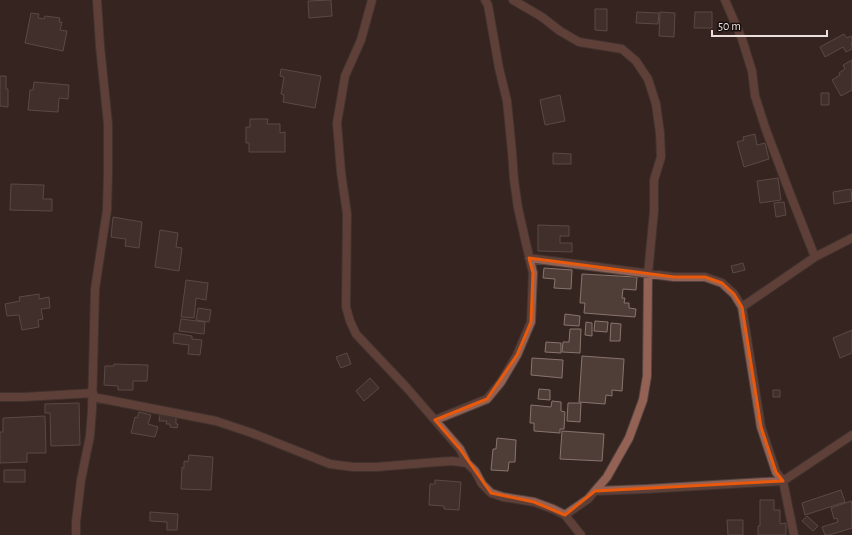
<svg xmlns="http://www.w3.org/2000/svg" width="852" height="535" font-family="'Alegreya Sans',sans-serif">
  <rect width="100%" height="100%" fill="#352520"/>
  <path fill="#4f3d38" stroke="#88746f" d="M331,0L332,16L309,18L308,1Z
    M595,9H607V31L595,30Z
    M637,12L659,13L658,24L636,23Z
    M660,12L675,13L674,37L659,36Z
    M695,12H712V28H694Z
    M31,13L39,14L38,18L44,19L45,16L60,18L59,22H62L60,30L67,31L63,51L25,43Z
    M844,34L847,38L851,36L852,38V42L851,43L852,46V49L846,52L843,47L825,57L820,47Z
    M852,60V90L841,96L832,80L840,75L839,73L845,69L843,65Z
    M281,69L321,76L315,108L283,102L284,95L281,94L284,77L280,76Z
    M0,76H6V89H8V107L0,106Z
    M34,82L69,85L68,99L59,98L58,112L28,110L30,90H33Z
    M821,93H829V105H821Z
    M560,95L565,121L545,125L540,100Z
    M250,119H268L267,124H280V133L285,132V152H249V143H246V127H250Z
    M755,134L757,145L765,143L769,159L744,167L737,142L744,140L743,137Z
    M553,153L571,154V164H553Z
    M778,178L781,200L760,203L757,181Z
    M11,184L44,185L43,199H52V211L10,210Z
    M851,189L852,201L834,204L833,192Z
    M784,202L786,215L776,217L774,203Z
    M113,217L142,222L139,248L125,246L126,239L111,237Z
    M538,225L569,226V236H560V243H572V252L538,251Z
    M160,230L178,233L176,247L182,248L179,271L155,267Z
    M743,263L745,270L733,273L731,266Z
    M544,268L572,270L571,289L554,288L555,279L543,278Z
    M582,274L637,277L636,290L623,289L622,298H625L624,303H629V308L636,309L635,317L584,313L585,303H580Z
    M186,280L208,283L206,300L196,298L194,318L181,317Z
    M39,294V299L49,297L50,308L41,309L43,319L38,320L39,327L22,330L19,315L7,316L5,304L20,301L19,297Z
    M198,308L211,310L209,322L196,320Z
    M565,314L580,316L579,326L564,325Z
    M181,319L205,322L204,334L179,331Z
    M595,321L608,322L607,332L594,331Z
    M586,322L592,323V336L585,335Z
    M611,323L621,324L620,341H610Z
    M570,329H581L580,353L562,352L563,342H569Z
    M852,330V353L840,358L833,338Z
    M174,333L192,336V339L202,340L200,355L188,354L189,345L173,343Z
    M546,342L561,343V353L545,352Z
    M347,353L351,364L341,368L336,357Z
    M582,356L624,359L622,391L612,390V396L606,395L605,404L579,402Z
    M532,358L563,360L562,378L531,375Z
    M114,364L148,365L147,381H133V390H118V386L104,385L105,366H114Z
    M370,378L379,388L364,401L356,391Z
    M539,389L550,390V400L538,399Z
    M773,390H780V397H773Z
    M552,401L561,402V411L565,412L564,429H560V433L534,431V423H530L531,405L551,407Z
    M79,403L80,445L51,446L50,413H45V404Z
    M568,403H581L580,422L567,421Z
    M139,412L151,415L148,424L158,427L155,437L131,433L135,417L137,418Z
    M160,414L176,415V424H178L177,428L170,427V424H166L167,421H159Z
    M45,416L46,453H27V462L0,463V432H3V418Z
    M562,431L604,434L602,461L560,459Z
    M497,438L516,440L515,462H509L508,471L491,470L493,449H496Z
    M189,455L213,457L211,490L181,489L182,467L184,468V461L188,462Z
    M4,470H25V482H4Z
    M435,480L461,482L459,510L444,509V506L429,505L430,484H435Z
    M841,490L845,502L805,515L802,503Z
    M760,500H774V510H780V524L786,523V535H758V526H760Z
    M851,501L852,505V528L829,535H825L822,527L838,522L837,518L834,519L831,508Z
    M150,512L178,514L177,530H167V522L150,521Z
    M807,516L818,526L813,531L802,521Z
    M727,520H743V535H728Z"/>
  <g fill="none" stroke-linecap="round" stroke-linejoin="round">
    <g stroke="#52433e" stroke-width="10">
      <path id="street" d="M372,0L361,40L345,76L337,123L341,172L347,214L346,307L350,321L356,334L407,388L460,449L467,463
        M513,0L542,17L560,31L579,42L622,49L636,61L648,79L656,104L660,133L661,157L654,180V211L648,274L647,376L643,400L629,438L607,477L588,499L565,515
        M725,0L742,39L752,71L755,96L766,130L791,196L815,257
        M529,258L674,277H705L722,283L734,294L742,307L761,427L776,472L783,481L794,535
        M742,307L815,257L852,238
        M0,397H24L93,393
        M93,397L216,421L252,433L330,464L353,467H376L437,462L452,461L467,463L475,471L482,484L491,493L503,497L534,502L553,509L565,515L581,535
        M435,420L487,399L501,382L517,355L531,322L533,273L525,239L518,208L514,180L512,152L507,101L499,68L488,5L485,0
        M595,491L646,489L783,481L852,435
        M76,535V522L81,480L90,436L92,410L95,289L107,210L108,173V124L100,46L97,0"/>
    </g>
    <use href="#street" stroke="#936255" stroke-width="8"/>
  </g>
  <path d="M0 0H852V535H0ZM529,258L674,277H705L722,283L734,294L742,307L761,427L776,472L783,481L595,491L565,515L534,502L491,493L460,449L435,420L487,399L517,355L531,322L533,273Z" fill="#352520" fill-opacity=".55" fill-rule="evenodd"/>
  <path fill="none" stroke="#e8590c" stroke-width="3" stroke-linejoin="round" d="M529,258L674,277H705L722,283L734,294L742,307L761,427L776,472L783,481L595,491L565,515L534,502L491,493L460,449L435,420L487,399L517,355L531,322L533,273Z"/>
  <path d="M712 30v6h115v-6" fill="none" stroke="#ebdfdc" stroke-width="2"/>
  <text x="718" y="30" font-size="12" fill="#ebdfdc" stroke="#17100e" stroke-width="3" paint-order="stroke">50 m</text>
</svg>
